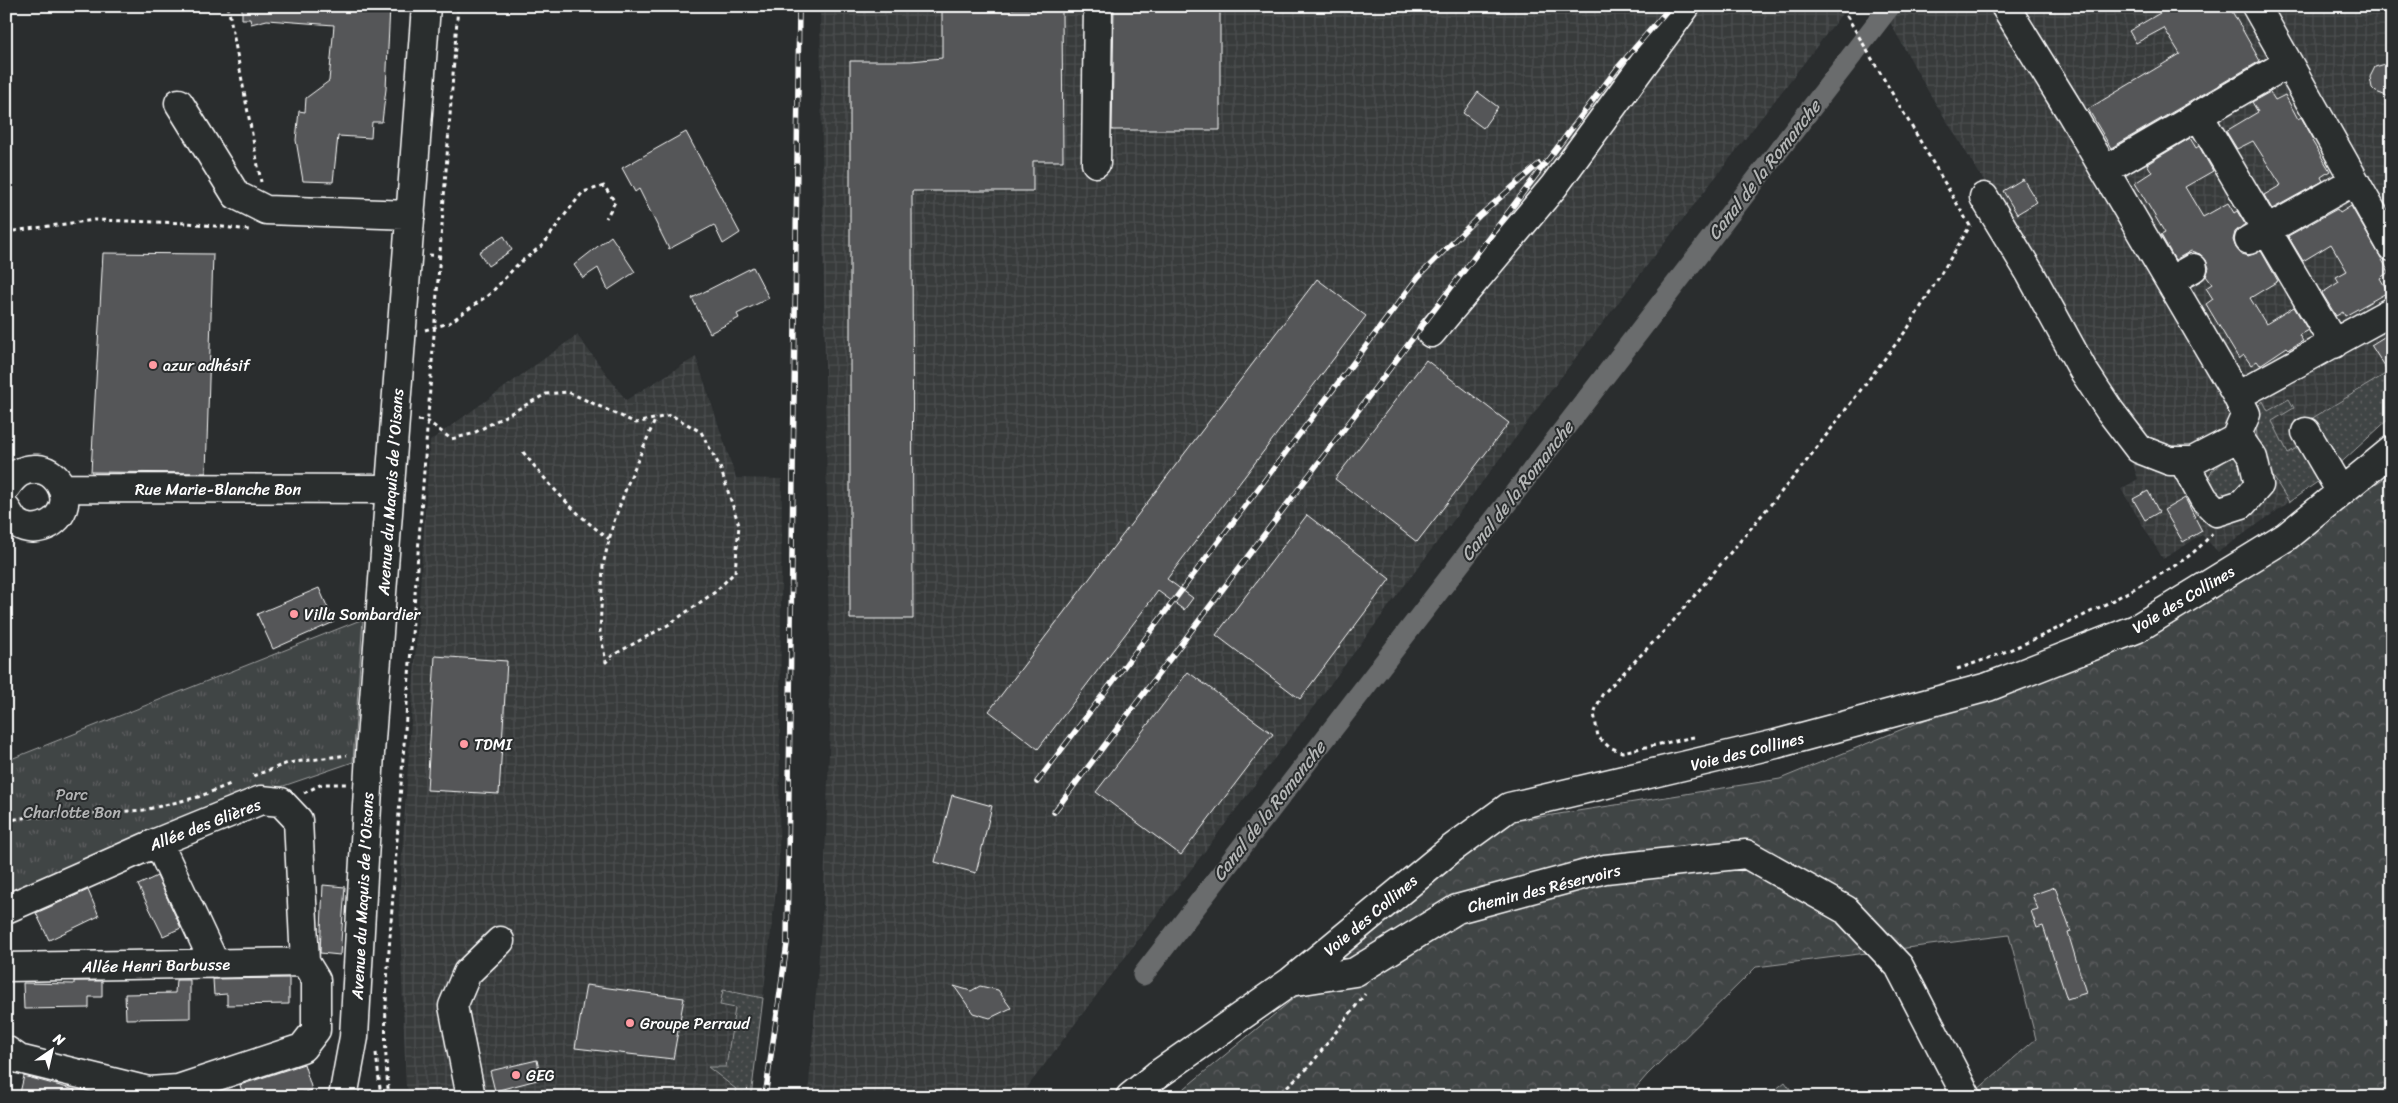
<svg xmlns="http://www.w3.org/2000/svg" width="2398" height="1103" font-family="Sriracha,sans-serif">
  <defs>
    <pattern id="industrial-grid" width="8" height="8" patternUnits="userSpaceOnUse" patternTransform="scale(1.25)"><rect width="8" height="8" fill="#373a3b"/><path d="M0 4h8M4 0v8" fill="none" stroke="#4b4e4f"/></pattern>
    <pattern id="grass-dots" width="8" height="8" patternUnits="userSpaceOnUse" patternTransform="scale(1.25)"><rect width="8" height="8" fill="#414445"/><path d="M2 2h.1M6 6h.1" fill="none" stroke="#5e6061" stroke-width="1.8" stroke-linecap="round"/></pattern>
    <pattern id="forest-crowns" width="20" height="18" patternUnits="userSpaceOnUse" patternTransform="scale(1.25)"><rect width="20" height="18" fill="#414445"/><path d="M2 6a3 3 0 1 1 6 0M12 15a3 3 0 1 1 6 0" fill="none" stroke="#5e6061"/></pattern>
    <pattern id="park-tufts" width="24" height="20" patternUnits="userSpaceOnUse" patternTransform="scale(1.25)"><rect width="24" height="20" fill="#414445"/><path d="M3 7l-1-3M5 7V3M7 7l1-3M15 17l-1-3M17 17v-4M19 17l1-3" fill="none" stroke="#5e6061"/></pattern>
  </defs>
  <rect width="100%" height="100%" fill="#2a2d2e"/>
  <filter id="ink" filterUnits="userSpaceOnUse"><feTurbulence type="fractalNoise" baseFrequency=".02" numOctaves="2"/><feDisplacementMap in="SourceGraphic" scale="10" xChannelSelector="R" yChannelSelector="G"/><feConvolveMatrix kernelMatrix="1 2 1 2 8 2 1 2 1" color-interpolation-filters="sRGB"/></filter>
  <g filter="url(#ink)">
    <path fill="url(#industrial-grid)" d="M820,6H1848L1577,356L1020,1097H808L824,890L830,725Z
      M1881,6H2392V415L2322,479L2218,552L2202,535L2163,559L2121,489L2138,479L2113,403L2066,313L1928,91Z
      M577,335L626,400L696,357L736,478L782,479L779,865L751,1097H414L406,1086L399,899L430,441Z"/>
    <path fill="url(#grass-dots)" stroke="#a0a2a2" d="M2392,370V416L2333,470L2306,422Z
      M2289,399L2294,408L2272,421L2288,453L2307,442L2326,476L2289,502L2258,452L2255,409L2263,401L2268,411Z
      M2237,451L2244,462V484L2234,494L2223,499L2214,497L2206,481L2212,471Z
      M723,990L763,998L751,1097H734L736,1089L708,1067H726L735,1008L720,1005Z"/>
    <path fill="url(#forest-crowns)" stroke="#a0a2a2" d="M2392,473V1097H1969L2036,1039L2009,935L1756,967L1647,1075L1628,1097H1174L1508,822L1780,779L2084,655L2211,592Z"/>
    <path fill="url(#park-tufts)" stroke="#a0a2a2" d="M363,619L353,762L269,791L6,903V761Z"/>
    <path fill="#414445" stroke="#a0a2a2" d="M1785,1082L1796,1097H1766Z"/>
    <g fill="none" stroke-linecap="round" stroke-linejoin="round">
      <path stroke="#6a6c6d" stroke-width="21" d="M1143,975L1890,6"/>
    </g>
    <path fill="#555758" stroke="#fff" d="M242,6H390L386,89L382,122H372L371,138L338,136L333,182L303,181L296,140L299,111L305,112L306,98L329,81L334,25L267,20L251,24L250,19H242Z
      M1114,6H1220V130H1112Z
      M2172,6H2229L2260,61L2111,148L2088,109L2180,54L2164,28L2136,43L2129,31Z
      M1062,9L1063,161H1033V191H912L913,619H850V61H911L942,58V10Z
      M2392,62V98L2376,92L2372,88L2370,77L2375,67Z
      M1478,92L1498,107L1483,128L1463,113Z
      M2270,92L2275,100L2285,95L2298,119L2301,117L2314,140L2312,141L2330,171L2321,177L2323,181L2272,209L2264,195L2281,185L2253,141L2237,149L2226,131L2258,112L2252,102Z
      M686,132L740,233L723,244L714,225L669,249L639,189L635,192L622,168Z
      M2190,138L2196,148L2199,146L2213,171L2185,187L2203,217L2228,203L2234,213L2237,211L2245,224L2235,232L2233,240L2236,248L2241,254L2248,256L2261,251L2278,281L2250,298L2266,324L2294,307L2308,330L2299,335L2303,341L2289,349L2287,347L2260,365L2257,361L2251,365L2244,355L2239,359L2206,304L2213,299L2206,288L2212,284L2206,276L2209,268L2206,260L2200,254L2191,251L2175,260L2161,235L2165,233L2135,183L2152,172L2147,164Z
      M2023,179L2037,202L2017,214L2003,191Z
      M2351,206L2389,272L2380,278L2388,292L2345,316L2343,312L2336,316L2322,293L2339,282L2336,277L2347,271L2331,244L2303,261L2288,236L2337,209L2340,213Z
      M504,236L512,250L488,266L479,252Z
      M611,236L635,272L608,290L598,268L583,278L574,265Z
      M103,253L213,254L206,473L91,472Z
      M753,267L769,298L737,314L739,318L710,333L692,298Z
      M1317,279L1366,316L1167,579L1193,598L1184,610L1158,591L1038,749L989,711Z
      M2392,332V378L2371,345Z
      M1426,360L1509,423L1417,542L1335,479Z
      M2148,491L2159,512L2145,520L2133,499Z
      M2185,498L2202,531L2183,542L2164,510Z
      M1307,515L1390,579L1300,699L1216,635Z
      M319,588L334,622L273,649L257,614Z
      M435,656L507,661L499,794L427,790Z
      M1188,672L1273,734L1181,855L1096,792Z
      M952,795L992,806L976,873L935,862Z
      M157,876L181,928L163,936L138,885Z
      M323,885L345,887L340,955L320,953Z
      M2055,887L2071,932L2068,933L2086,993L2067,999L2043,926L2037,928L2031,911L2038,909L2032,895Z
      M88,890L99,916L49,940L36,913Z
      M289,978V1004L227,1005V994L214,995L213,979Z
      M176,980H190V1018L126,1019L125,994L175,993Z
      M74,981H102V997H89V1008L24,1009L23,983L74,984Z
      M586,985L684,998L673,1059L575,1048Z
      M954,986L971,991L980,986L998,990L1011,1008L990,1018L973,1013Z
      M537,1060L541,1079L495,1091L490,1071Z
      M304,1064L312,1090L291,1097H244L240,1085Z
      M24,1076L75,1090L74,1097H19Z"/>
    <g fill="none" stroke-linecap="round" stroke-linejoin="round">
      <g stroke="#fff" stroke-width="31">
        <path id="minor" d="M2256,6L2392,247
          M179,103L236,195L266,210L411,215
          M2199,116L2334,344
          M1096,163L1098,6
          M2105,170L2288,63
          M1984,197L2030,273L2083,370L2110,411L2139,449L2170,461H2193L2235,439L2246,414L2237,396L2071,113L2005,6
          M2249,240L2354,181
          M2170,281L2193,268
          M1431,333L1554,186L1686,6
          M2237,396L2392,311
          M2306,432L2341,492
          M2183,461L2204,499L2217,512L2242,504L2259,485L2253,458L2237,435
          M6,487C14,475 22,468 37,469C55,470 69,491 63,508C56,527 31,535 15,522C12,519 9,513 6,509
          M62,488L390,489
          M158,842L215,964
          M6,909L158,842L261,800L281,802L298,820L305,962L316,980V1030L302,1048L178,1089L149,1091L19,1059L6,1050
          M6,967L305,962
          M1290,982L1355,972L1457,909L1605,869L1746,854L1846,910L1899,966L1967,1097
          M343,1097L354,1037L370,753L426,6
          M471,1097L453,1006L467,973L500,941
          M1130,1097L1157,1075L1290,982L1450,850L1509,807L1776,744L1988,687L2136,629L2286,537L2392,450"/>
      </g>
      <path stroke="#fff" stroke-width="3" stroke-dasharray="4 4" stroke-linecap="butt" d="M228,6L261,182
        M6,232L94,220L188,223L249,230
        M429,255L441,256
        M425,330L449,323L491,293L518,264L544,244L560,221L583,192L604,186L615,202L606,218
        M418,420L429,422L451,439L472,434L546,394L568,392L636,423L671,415L701,432L720,467L739,525L735,572L715,592L668,625L613,655L606,662L600,632L603,565L613,524L628,483L656,418
        M523,452C549,485 575,514 609,539
        M1957,669C2017,650 2073,622 2128,592C2157,576 2192,560 2212,533
        M1694,737L1622,752L1609,747L1598,737L1594,713L1602,695L1669,626L1802,467L1908,328L1970,226L1841,6
        M253,776L288,763L347,755
        M304,793L322,784H346
        M6,821L21,818L144,810L198,797L233,783
        M376,1053L381,1097
        M389,1097C382,1038 387,980 391,922L458,6
        M1275,1097L1309,1067L1365,994"/>
      <use href="#minor" stroke="#2a2d2e" stroke-width="28"/>
      <g stroke="#fff" stroke-width="5.5">
        <path id="rail" d="M1037,782L1418,277L1479,216L1539,164
          M1054,812L1619,66L1671,6
          M765,1097L787,944L799,6"/>
      </g>
      <use href="#rail" stroke="#2a2d2e" stroke-width="4" stroke-dasharray="11" stroke-linecap="butt"/>
    </g>
  </g>
  <g fill="#ff9aa2" stroke="#2a2d2e" stroke-width="2">
    <circle cx="153" cy="365" r="5"/>
    <circle cx="294" cy="614" r="5"/>
    <circle cx="464" cy="744" r="5"/>
    <circle cx="630" cy="1023" r="5"/>
    <circle cx="516" cy="1075" r="5"/>
  </g>
  <g text-anchor="middle" stroke-width="4" stroke-linejoin="round" paint-order="stroke">
    <g font-size="16" fill="#fff" stroke="#2a2d2e" text-anchor="start">
      <text x="163" y="371">azur adhésif</text>
      <text x="304" y="620">Villa Sombardier</text>
      <text x="474" y="750">TDMI</text>
      <text x="640" y="1029">Groupe Perraud</text>
      <text x="526" y="1081">GEG</text>
    </g>
    <g font-size="16" fill="#fff" stroke="#2a2d2e">
      <text x="218" y="495">Rue Marie-Blanche Bon</text>
      <text transform="translate(390 492) rotate(-86)" y="6">Avenue du Maquis de l'Oisans</text>
      <text transform="translate(2183 599) rotate(-31)" y="6">Voie des Collines</text>
      <text transform="translate(1747 751) rotate(-14)" y="6">Voie des Collines</text>
      <text transform="translate(205 824) rotate(-21)" y="6">Allée des Glières</text>
      <text transform="translate(1544 888) rotate(-14)" y="6">Chemin des Réservoirs</text>
      <text transform="translate(362 896) rotate(-87)" y="6">Avenue du Maquis de l'Oisans</text>
      <text transform="translate(1370 915) rotate(-40)" y="6">Voie des Collines</text>
      <text transform="translate(156 965) rotate(-1)" y="6">Allée Henri Barbusse</text>
    </g>
    <g font-size="16" fill="#b3b4b5" stroke="#2a2d2e">
      <text x="72" y="800">Parc<tspan x="72" dy="18">Charlotte Bon</tspan></text>
    </g>
    <g font-size="18" font-style="italic" fill="#b4b6b6" stroke="#2a2d2e">
      <text transform="translate(1764 170) rotate(-52)" y="6">Canal de la Romanche</text>
      <text transform="translate(1517 491) rotate(-52)" y="6">Canal de la Romanche</text>
      <text transform="translate(1269 811) rotate(-52)" y="6">Canal de la Romanche</text>
    </g>
  </g>
  <rect width="2398" height="1103" fill="none" stroke="#2a2d2e" stroke-width="25"/>
  <rect x="12" y="12" width="2373" height="1078" fill="none" stroke="#fff" stroke-width="2" filter="url(#ink)"/>
  <g transform="translate(52 1050) rotate(34)" stroke="#2a2d2e" stroke-width="4" paint-order="stroke">
  <path d="M0-4L9 19L0 12L-9 19Z" fill="#ffffff"/>
  <text y="-8" font-size="14" font-weight="bold" text-anchor="middle" fill="#ffffff">N</text>
  </g>
</svg>
